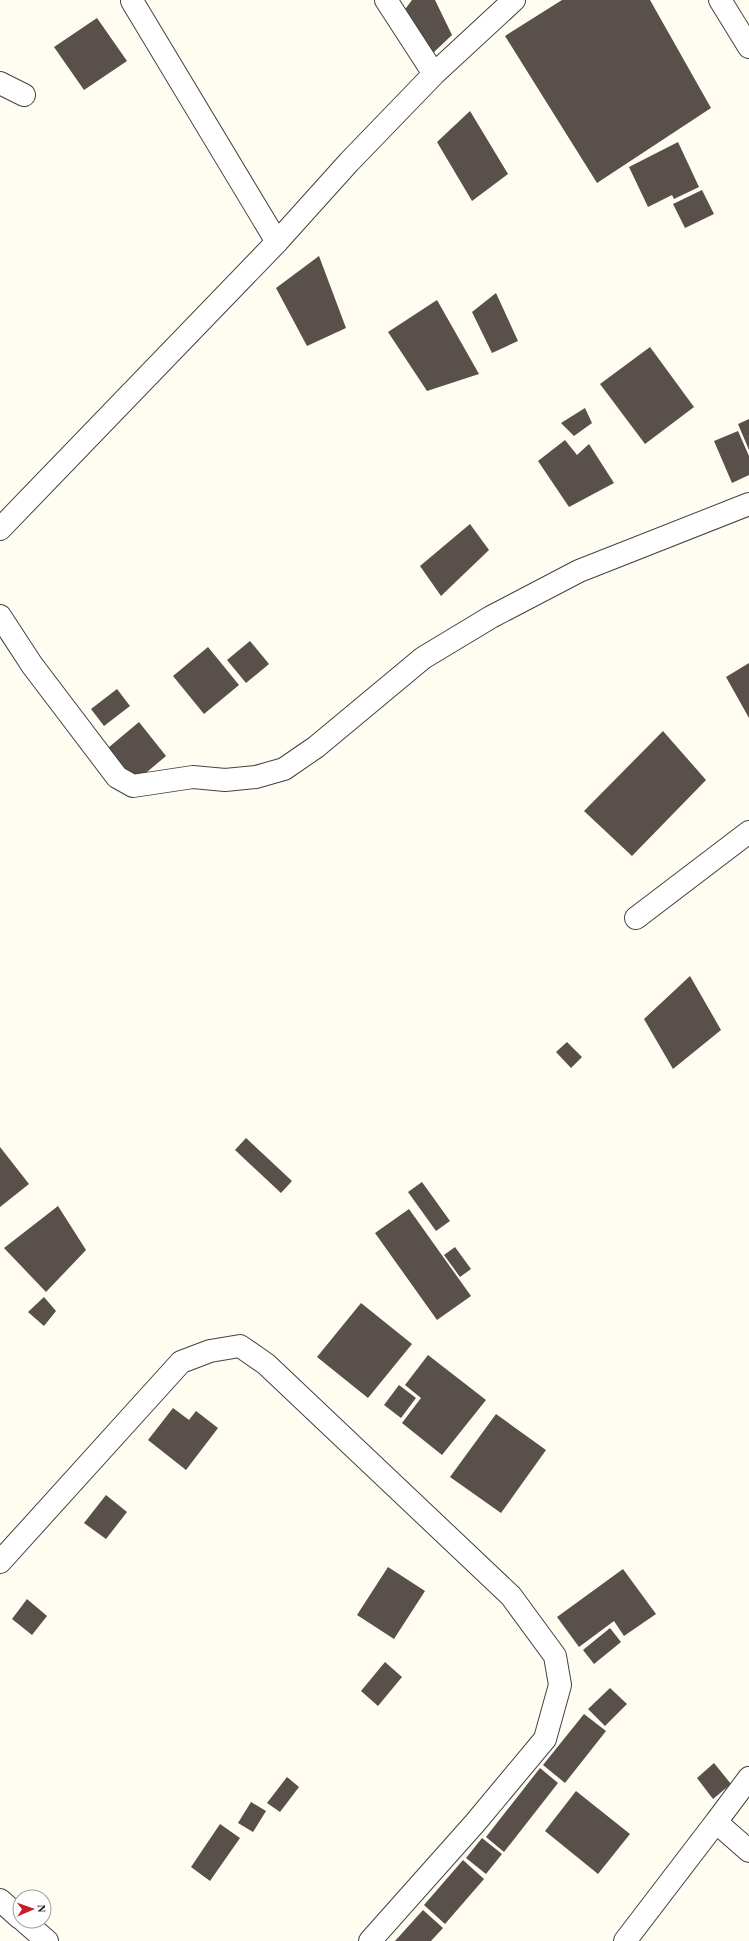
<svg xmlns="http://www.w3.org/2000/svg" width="749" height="1941" font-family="Georgia,serif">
  <rect width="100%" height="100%" fill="#fffcf2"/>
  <path fill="#594f4b" d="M412,0H435L452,35L433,53L403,12Z
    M562,0H650L711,108L597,183L505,36Z
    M97,18L127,61L84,90L54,47Z
    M470,111L508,174L472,201L437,142Z
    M678,142L699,187L674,199L672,195L648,207L629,167Z
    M702,190L714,214L685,228L673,204Z
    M319,256L346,328L307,346L276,288Z
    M496,293L518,341L492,353L472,312Z
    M437,300L479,374L427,391L388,332Z
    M650,347L694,407L645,444L600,384Z
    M585,408L592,423L574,436L561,423Z
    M749,419V450L738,424Z
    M738,431L749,456V475L732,483L714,441Z
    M565,440L577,455L589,444L614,483L569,507L538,461Z
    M470,524L489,550L441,596L420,566Z
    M250,641L269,664L246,683L227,660Z
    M208,647L239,685L204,714L173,676Z
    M749,663V718L726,677Z
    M117,689L130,706L104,726L91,709Z
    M139,722L166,756L135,782L108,748Z
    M663,731L706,780L632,856L584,811Z
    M690,976L721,1030L673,1069L644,1019Z
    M567,1042L582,1057L571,1068L556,1052Z
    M246,1138L292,1181L281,1193L235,1150Z
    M0,1147L29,1184L0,1207Z
    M422,1182L450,1221L436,1231L408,1192Z
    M58,1206L86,1250L46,1292L4,1248Z
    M409,1209L471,1296L437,1320L375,1233Z
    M455,1247L471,1269L460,1277L444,1255Z
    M44,1297L56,1311L44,1326L28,1312Z
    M361,1303L412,1344L368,1398L317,1357Z
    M428,1355L486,1400L442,1455L402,1423L421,1398L405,1385Z
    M399,1385L416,1398L401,1418L384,1405Z
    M173,1408L189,1420L196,1411L218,1428L186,1470L148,1440Z
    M496,1414L546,1450L501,1513L450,1477Z
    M106,1495L127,1512L106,1539L84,1523Z
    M388,1567L425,1591L394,1639L357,1615Z
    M623,1569L656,1614L624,1636L614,1621L579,1647L557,1617Z
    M27,1599L47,1616L32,1635L12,1619Z
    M610,1628L621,1642L594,1664L583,1650Z
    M385,1662L402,1677L378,1706L361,1691Z
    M610,1688L627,1704L605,1726L588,1709Z
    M584,1714L606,1731L565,1783L543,1765Z
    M714,1763L731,1784L713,1799L697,1778Z
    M540,1768L558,1783L504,1852L486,1837Z
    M287,1777L299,1787L280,1812L267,1803Z
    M576,1791L630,1834L598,1874L545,1831Z
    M251,1802L266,1811L253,1832L238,1823Z
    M220,1824L240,1838L210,1881L191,1867Z
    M482,1838L502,1854L486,1874L466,1858Z
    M463,1860L484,1879L445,1924L424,1905Z
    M423,1910L443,1928L431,1941H395Z"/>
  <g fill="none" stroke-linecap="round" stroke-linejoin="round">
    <g stroke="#424242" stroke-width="24">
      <path id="minor" d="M386,0L434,74
        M720,0L749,47
        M132,1L277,242
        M0,83L24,95
        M0,529L277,242L349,162L434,74L514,0
        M0,616L32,665L117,777L133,786L193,777L225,780L256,777L284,769L316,747L423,658L491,617L579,571L749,504
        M636,918L749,832
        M0,1562L181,1362L210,1351L240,1346L266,1364L511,1596L555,1656L560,1685L545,1739L475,1823L370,1941
        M716,1822L749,1778
        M0,1900L20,1918
        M24,1921L47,1941
        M625,1941L716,1822L749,1851"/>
    </g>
    <use href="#minor" stroke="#fff" stroke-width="22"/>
  </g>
  <g transform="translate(32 1909) rotate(88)"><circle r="19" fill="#ffffff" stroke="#9f9f9f"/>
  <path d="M0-3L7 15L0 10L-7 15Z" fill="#ca1c2e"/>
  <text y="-6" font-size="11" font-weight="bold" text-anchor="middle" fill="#0f0f0f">N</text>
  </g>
</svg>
